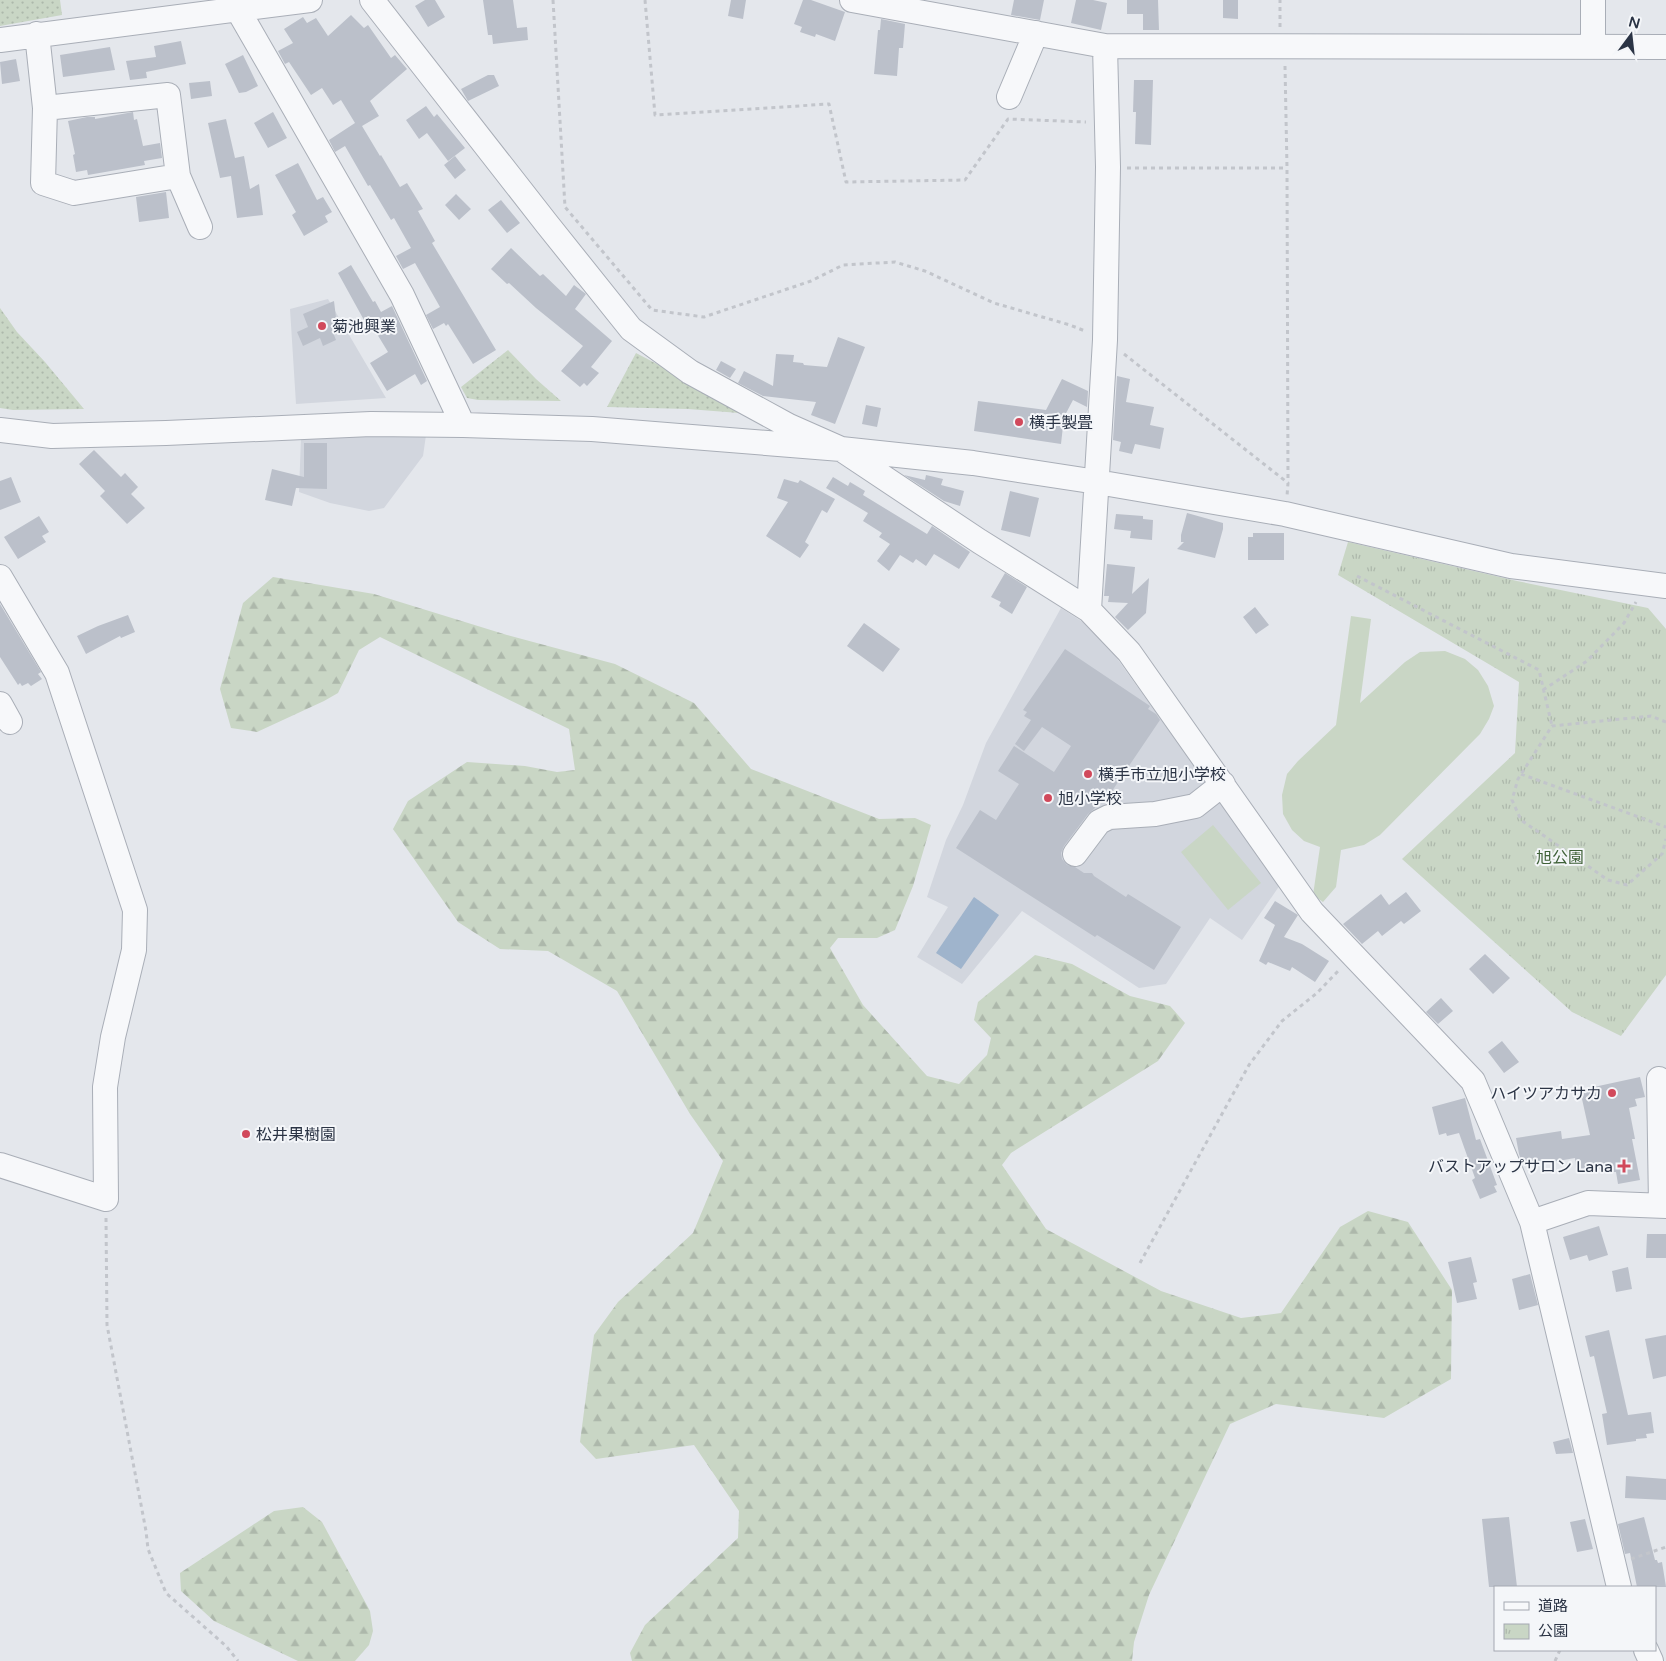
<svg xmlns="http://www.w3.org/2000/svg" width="1666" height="1661" font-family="'Varela Round','Noto Sans JP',sans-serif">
  <defs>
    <pattern id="grass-dots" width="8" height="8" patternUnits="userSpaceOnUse" patternTransform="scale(1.25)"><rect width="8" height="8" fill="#c9d6c5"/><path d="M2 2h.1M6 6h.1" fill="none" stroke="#adb8ab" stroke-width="1.8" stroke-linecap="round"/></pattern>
    <pattern id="forest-firs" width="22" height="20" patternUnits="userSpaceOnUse" patternTransform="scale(1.25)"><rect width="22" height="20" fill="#c9d6c5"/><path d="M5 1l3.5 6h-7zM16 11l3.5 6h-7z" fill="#adb8ab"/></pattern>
    <pattern id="park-tufts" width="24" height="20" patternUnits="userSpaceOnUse" patternTransform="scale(1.25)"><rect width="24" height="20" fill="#c9d6c5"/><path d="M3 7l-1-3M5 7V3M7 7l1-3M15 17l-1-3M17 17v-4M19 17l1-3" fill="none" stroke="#adb8ab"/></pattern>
  </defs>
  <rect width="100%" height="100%" fill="#e4e7ec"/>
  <path fill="#d2d6de" d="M328,299L386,398L296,404L290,309Z
    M426,435L423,456L384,508L369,511L330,503L299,492L301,438Z
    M1061,608L1098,632L1280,885L1242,940L1210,918L1166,984L1139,988L1022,911L962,984L917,957L948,907L927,897L946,840L963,805L986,743Z"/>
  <path fill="url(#grass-dots)" d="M0,0H60L62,15L0,26Z
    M0,308L17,332L45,362L84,409L13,410L0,408Z
    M508,350L536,379L561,401L478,400L467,398L461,387Z
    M636,353L752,414L688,409L607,407Z"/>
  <path fill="url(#forest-firs)" d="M273,577L374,594L507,635L615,664L694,703L751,769L879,819L915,818L931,825L913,886L895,930L877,938H838L830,948L863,1005L927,1076L959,1084L987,1055L991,1038L974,1020L978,1002L1035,955L1072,964L1130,996L1170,1006L1185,1023L1158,1061L1011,1153L1002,1165L1046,1229L1161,1291L1241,1318L1281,1313L1340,1227L1368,1211L1408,1222L1452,1290L1451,1379L1384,1418L1276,1404L1230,1424L1149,1595L1134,1642L1132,1661H632L630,1653L645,1625L738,1538L739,1511L694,1445L596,1459L580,1442L594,1335L618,1302L693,1233L723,1161L690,1114L617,991L548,951L500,949L458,922L393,829L408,801L467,762L525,766L557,772L575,770L569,729L380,637L359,650L338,693L324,701L257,732L231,728L220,689L243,603Z
    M303,1507L322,1522L370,1611L373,1631L369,1645L355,1661H298L214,1621L181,1591L180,1573L274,1511Z"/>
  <path fill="url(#park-tufts)" d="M1348,542L1517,581L1648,608L1666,629V975L1621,1036L1572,1012L1402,859L1515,753L1519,682L1338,575Z"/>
  <path fill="#c9d6c5" d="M1351,616L1371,619L1360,703L1405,662L1420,652L1445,651L1465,659L1478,670L1488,686L1494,706L1489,719L1480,734L1380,835L1364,845L1341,850L1336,887L1323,902L1313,895L1320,847L1304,841L1292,830L1283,814L1282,795L1287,774L1298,761L1336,725Z
    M1213,825L1261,883L1228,910L1181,852Z"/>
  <path fill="#9fb4cc" d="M974,897L999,915L961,969L936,953Z"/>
  <path fill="#bbc0ca" d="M425,0H435L445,17L428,27L415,6Z
    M483,0H513L517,28L527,27L528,40L493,44L492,35H488Z
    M731,0H746L743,19L728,16Z
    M803,0H811L845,12L835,41L816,34L815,37L800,32L802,27L794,24Z
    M1014,0H1044L1040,20L1011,15Z
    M1076,0H1093L1107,3L1101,30L1071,23Z
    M1127,0H1158L1159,30H1143V14H1127Z
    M1223,0H1238V19L1223,18Z
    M351,15L364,28L368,25L391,58L395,55L407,69L370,101L379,116L362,126L380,156L381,155L400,187L407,183L423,209L418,211L435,241L432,243L496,350L473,364L448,324L446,326L444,323L433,329L426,315L440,307L415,263L403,269L396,256L411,248L394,218L391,220L370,185L368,186L345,146L335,152L329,140L355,123L341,100L333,105L322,88L311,95L289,62L285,64L278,51L293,43L284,29L303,17L307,23L316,18L328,36Z
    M881,19L905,24L903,48H899L897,76L874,74L878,30H880Z
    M181,41L186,64L146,72L147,78L130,80L126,61L156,57L154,46Z
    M110,47L115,70L63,77L60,55Z
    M243,55L258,86L246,92L239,93L225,64Z
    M16,59L20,81L2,84L0,62Z
    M488,75H494L499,86L468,101L461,89Z
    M1134,80H1153L1151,145L1135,144L1136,112H1133Z
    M210,81L212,96L191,99L189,83Z
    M426,106L434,117L437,114L465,148L448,161L427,133L419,139L406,120Z
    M133,112L134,120L137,119L143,146L160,143L162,158L144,161L145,165L88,175L87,170L76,172L73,155L75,154L68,121L87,117H95V119Z
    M273,112L287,138L268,148L254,123Z
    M226,119L235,158L244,156L250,189L259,184L263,215L237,218L231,176L220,178L208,123Z
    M455,156L466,170L455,179L444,165Z
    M298,163L317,200L323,197L332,212L325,216L328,222L304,236L292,215L296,212L275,175Z
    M166,192L169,218L139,222L136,197Z
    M456,194L471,209L459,220L445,205Z
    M501,200L520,223L507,233L488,210Z
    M511,248L540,276L543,274L566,296L574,285L586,294L575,309L612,341L591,367L599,373L587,386L584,383L580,387L561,371L583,346L536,308L509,283L507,284L491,269Z
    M351,265L373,302L375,301L381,312L392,306L427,381L421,385L415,374L387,391L370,363L388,352L374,329L370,331L338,273Z
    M334,301L337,326L334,335L336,340L323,346L320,338L303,346L297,332L308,327L303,314Z
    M838,337L865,347L835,424L811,415L816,402L763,396L738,383L744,371L773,386L776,354L794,355L793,362L803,363L804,365L827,367Z
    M721,361L736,369L730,378L716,370Z
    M1117,376L1130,379L1126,402L1154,407L1150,425L1164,428L1160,449L1135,444L1132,454L1119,451L1121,442L1113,440Z
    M1062,379L1088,391L1087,407L1073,400L1064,417L1061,444L974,431L978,401L1046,410Z
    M866,405L881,408L877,427L862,424Z
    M304,443H327V489L296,488L292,506L265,500L272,469L304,477Z
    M94,450L121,477L125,473L138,487L131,494L145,508L127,524L100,496L105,491L79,464Z
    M904,475L925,480L926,475L943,479L941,485L964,491L960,506L944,501Z
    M11,477L21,502L0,510V481Z
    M833,477L848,486L850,482L865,491L863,495L927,534L932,526L970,552L959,569L934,554L926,566L916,559L913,563L900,555L889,571L877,561L890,544L879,537L882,533L863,521L868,513L826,488Z
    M784,479L798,483L800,480L835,499L827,513L822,510L805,542L809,545L800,558L766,536L788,502L777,498Z
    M1010,491L1039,498L1030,537L1001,530Z
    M1187,513L1223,523V529L1215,558L1177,549L1184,542H1181V535Z
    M1116,514L1143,516V519L1153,520L1152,540L1130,538L1131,531L1114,529Z
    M39,516L49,532L42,536L46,542L18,559L4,537Z
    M1253,533H1284V560H1248V537H1253Z
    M1107,564L1135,567L1132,594L1149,578L1146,613L1128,630L1115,617L1128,603L1108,602L1109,596H1104Z
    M1005,573L1027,587L1012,614L999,606L1001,602L991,597Z
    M0,604L41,672L38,674L42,679L31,686L28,683L22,686L20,683L18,685L0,657Z
    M1255,607L1269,625L1256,634L1243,617Z
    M128,615L135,632L121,638L120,636L86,654L77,636L98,626Z
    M864,623L900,649L883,672L847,646Z
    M1065,649L1150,706L1148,709L1156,714L1160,720L1112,791L1108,788L1094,809L1088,814L1064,846L1061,853L1062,859L1067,865L1075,867L1084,873H1092L1094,876L1126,897L1128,894L1181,927L1154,970L1097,935L1095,937L956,848L980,810L996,820L1019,784L998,771L1014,746L1054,772L1071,746L1042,727L1024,751L1015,744L1031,720L1024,716L1027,712L1023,710Z
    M1406,892L1421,911L1404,924L1401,921L1382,936L1378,931L1362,944L1343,924L1381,894L1389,905Z
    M1275,901L1298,915L1284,937L1302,944L1329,961L1315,982L1292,967L1290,971L1268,962L1266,965L1259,961L1275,925L1264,918Z
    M1485,954L1510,978L1493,994L1469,969Z
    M1441,998L1453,1011L1438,1024L1426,1012Z
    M1502,1041L1519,1062L1504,1073L1488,1052Z
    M1640,1077L1645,1097L1635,1099L1637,1106L1629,1108L1635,1139H1632L1640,1180L1618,1184L1616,1172H1611V1168L1576,1172L1575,1158L1541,1164V1161L1522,1163L1519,1154L1516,1138L1561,1131L1562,1139L1590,1135L1580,1090Z
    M1465,1098L1476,1140L1480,1139L1497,1185L1494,1186L1497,1192L1480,1199L1472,1180L1475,1178L1459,1133L1447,1136L1446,1133L1439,1135L1432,1107Z
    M1599,1226L1608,1255L1589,1261L1587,1255L1570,1260L1563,1237Z
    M1647,1234H1666V1258H1646Z
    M1471,1257L1477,1282L1473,1283L1477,1299L1457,1303L1448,1262Z
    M1628,1267L1632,1289L1616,1292L1612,1271Z
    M1530,1274L1538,1305L1519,1310L1512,1279Z
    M1609,1330L1628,1415L1651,1412L1654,1433L1646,1434L1647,1438L1636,1439V1441L1607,1445L1602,1414L1607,1413L1594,1356L1590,1357L1585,1336Z
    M1666,1335V1376L1653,1379L1645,1339Z
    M1569,1438L1573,1453L1556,1454L1553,1442Z
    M1626,1476L1666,1479V1500L1625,1498Z
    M1509,1517L1517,1587H1489L1482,1519Z
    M1644,1517L1655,1560H1657L1658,1563L1662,1562L1666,1587H1637L1630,1553L1625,1554L1618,1524Z
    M1585,1519L1593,1549L1577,1552L1570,1522Z"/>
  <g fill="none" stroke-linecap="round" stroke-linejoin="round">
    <g stroke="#a9aeb7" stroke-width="26">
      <path id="minor" d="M372,0L547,224L631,329L690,372L789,426L841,449L979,541L1089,610L1129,652L1312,912L1473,1081L1532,1222L1619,1587
        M852,0L1105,46L1666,47
        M1593,0V47
        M238,10L402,295L463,425
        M37,34L45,108L43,183L74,193L178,176
        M0,40L310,0
        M1009,97L1036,33
        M45,108L168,95L178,176L200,227
        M0,430L52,436L166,433L371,424L463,425L592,429L841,449L973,463L1097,482L1285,514L1511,566L1666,586
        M0,577L57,673L135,910L134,950L113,1037L105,1087L106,1199L0,1165
        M1089,610L1105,340L1108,167L1105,46
        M0,704L10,722
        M1075,854L1099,822L1109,817L1155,814L1195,806L1223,784
        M1659,1079L1661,1205
        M1532,1222L1588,1203L1666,1206
        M1646,1650L1651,1661"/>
    </g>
    <path stroke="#c2c5cb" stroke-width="3" stroke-dasharray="4 4" stroke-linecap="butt" d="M553,0L565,207L652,310L704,317L811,281L843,265L895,262L925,271L994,303L1070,325L1085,331
      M645,0L655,115L829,104L846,182L965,180L1008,119L1086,122
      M1280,27V0
      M1285,66L1287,168L1288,482
      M1127,168H1287
      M1124,354L1288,483L1287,496
      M1357,576L1539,670L1552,726
      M1543,690L1587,661L1624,623L1636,602
      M1666,722L1651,716L1552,726L1518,779L1512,800L1521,820L1608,880L1627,885L1662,854L1666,839
      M1521,774L1666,827
      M106,1218L107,1325L146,1531L148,1549L166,1593L226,1646L238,1661
      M1140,1263L1249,1065L1282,1021L1317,993L1340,969
      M1631,1559L1666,1547
      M1555,1661L1560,1650"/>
    <use href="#minor" stroke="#f7f8fa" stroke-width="24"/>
  </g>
  <g fill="#d1495b" stroke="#f4f6f9" stroke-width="2">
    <circle cx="322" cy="326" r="5"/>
    <circle cx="1019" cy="422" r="5"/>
    <circle cx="1088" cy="774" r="5"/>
    <circle cx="1048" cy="798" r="5"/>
    <circle cx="1612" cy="1093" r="5"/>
    <circle cx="246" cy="1134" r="5"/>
    <path d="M1621.5 1158.5h5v5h5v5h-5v5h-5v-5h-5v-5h5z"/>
  </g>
  <g text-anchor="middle" stroke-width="4" stroke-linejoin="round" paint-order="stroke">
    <g font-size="16" fill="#2b3445" stroke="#f4f6f9" text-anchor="start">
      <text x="332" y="332">菊池興業</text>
      <text x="1029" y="428">横手製畳</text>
      <text x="1098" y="780">横手市立旭小学校</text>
      <text x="1058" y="804">旭小学校</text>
      <text x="1602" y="1099" text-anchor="end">ハイツアカサカ</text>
      <text x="256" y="1140">松井果樹園</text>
      <text x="1613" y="1172" text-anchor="end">バストアップサロン Lana</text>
    </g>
    <g font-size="16" fill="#3f6138" stroke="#f4f6f9">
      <text x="1560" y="863">旭公園</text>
    </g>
  </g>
  <rect x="1494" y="1586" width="162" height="65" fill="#f4f6f9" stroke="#a4a8b1"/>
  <rect x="1504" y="1602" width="25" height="8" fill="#f7f8fa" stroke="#a4a8b1"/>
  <text x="1538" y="1611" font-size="15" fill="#2b3445">道路</text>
  <rect x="1504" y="1624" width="25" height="15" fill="url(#park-tufts)" stroke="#a4a8b1"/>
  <text x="1538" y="1636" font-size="15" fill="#2b3445">公園</text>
  <g transform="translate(1631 35) rotate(15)" stroke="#f4f6f9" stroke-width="4" paint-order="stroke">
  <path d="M0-4L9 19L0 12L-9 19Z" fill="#2b3445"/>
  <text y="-8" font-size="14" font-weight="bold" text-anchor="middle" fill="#2b3445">N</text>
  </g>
</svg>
